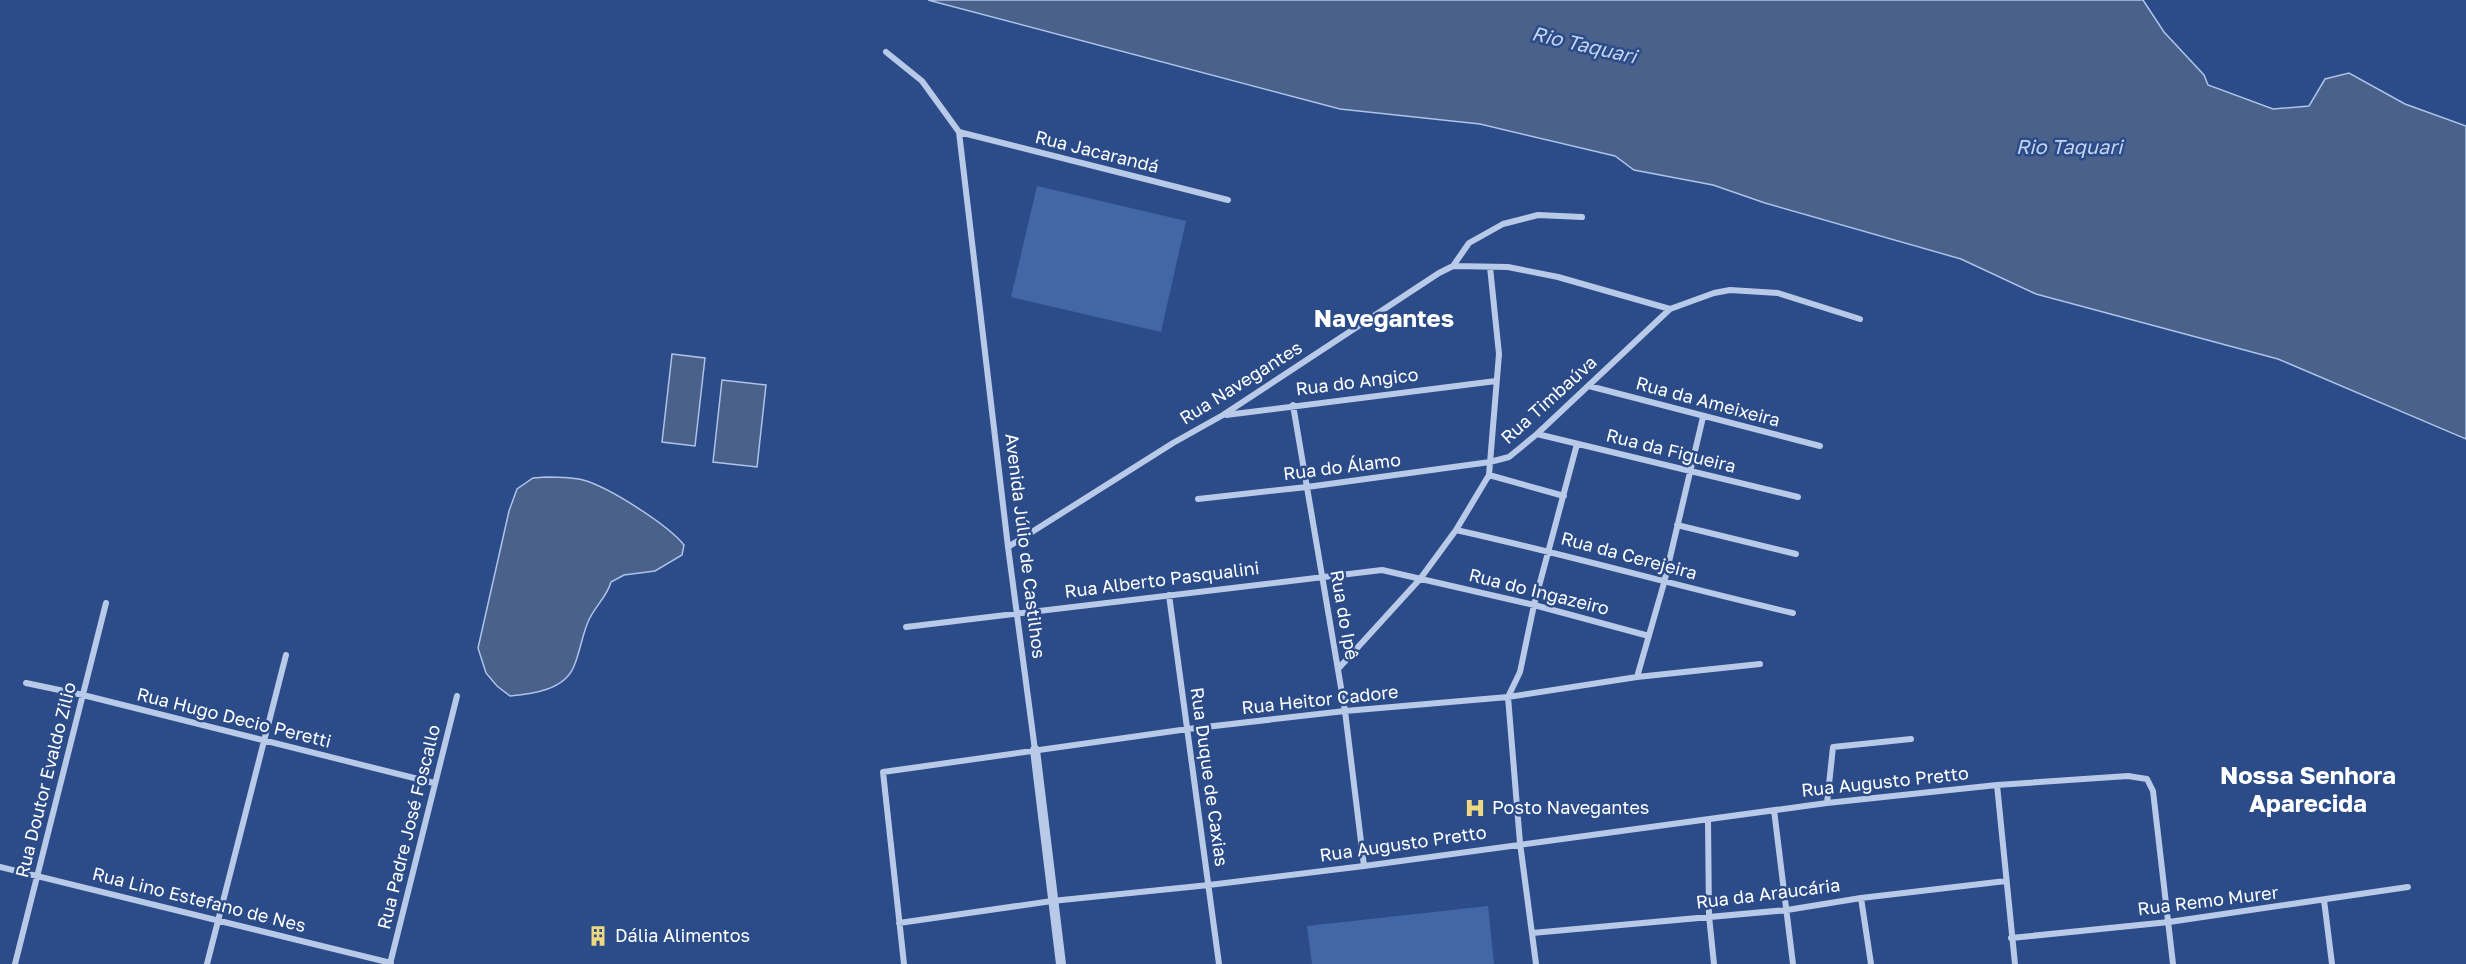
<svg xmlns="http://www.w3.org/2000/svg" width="2466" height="964" font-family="'Golos Text',sans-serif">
  <rect width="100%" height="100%" fill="#2b4c88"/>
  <path fill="#4367a6" d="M1037,186L1186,221L1161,332L1011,297Z
    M1488,906L1494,964H1312L1307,926Z"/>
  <path fill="#4a618c" stroke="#adc3e8" stroke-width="1.5" d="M928,0H2143L2164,32L2204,75L2208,85L2273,109L2309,106L2325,79L2349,73L2405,104L2466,126V439L2278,359L2036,294L1961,259L1765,203L1713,185L1634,170L1615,156L1480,124L1340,109Z
    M672,354L705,358L695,446L662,442Z
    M722,380L766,385L757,467L713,462Z
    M546,477C558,477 572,477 583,480C609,487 668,525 684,545L682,555L655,571L624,575L611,582C607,597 594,607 588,622C582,636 580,652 574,666C565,690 532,694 510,696L497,686L486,673L478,648L509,511L517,489L533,478Z"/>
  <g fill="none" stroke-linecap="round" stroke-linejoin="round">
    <path stroke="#b8cae8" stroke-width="6" d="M886,52L922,81L959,132L1008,547L1035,750
      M959,132L1228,200
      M1453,266L1469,243L1503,224L1538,215L1582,217
      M1589,386L1820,446
      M1293,405L1345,711L1364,866
      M1226,415L1496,381
      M1537,434L1798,497
      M1489,475L1564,496
      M1198,499L1307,487L1490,462L1509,457L1537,434L1670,309L1714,293L1730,290L1778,293L1860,319
      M1677,525L1796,554
      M1456,530C1569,555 1680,587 1793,613
      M1008,547L1173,443L1223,415L1439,273L1453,266L1508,267L1558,277L1670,309
      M1169,595L1219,964
      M906,627L1382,570L1534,605L1649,636
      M1338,669L1420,579L1456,530L1489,475L1499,354L1490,267
      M1637,677L1664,583L1703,417
      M26,683L83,695L434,783
      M1997,785L2015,964
      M1827,803L1833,747L1911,739
      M1774,810L1793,964
      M1708,820L1709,916L1714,964
      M0,867L391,963
      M1861,898L1871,964
      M2324,900L2332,964
      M899,923L1052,901L1209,885L1364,866L1827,803L1997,785L2128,776L2147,779L2153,791L2173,964
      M1532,933L1787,910L1861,898L2006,881
      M2011,938L2169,922L2408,887
      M15,964L106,603
      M207,964L286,655
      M390,964L457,696
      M904,964L883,772L1188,729L1345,711L1508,697L1637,677L1760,664
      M1536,964L1520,843L1508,697L1520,672L1534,605L1577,444"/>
    <path stroke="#b8cae8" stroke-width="10" d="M1035,750L1061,964"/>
  </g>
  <defs>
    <g id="hospital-bare" transform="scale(1.62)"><path d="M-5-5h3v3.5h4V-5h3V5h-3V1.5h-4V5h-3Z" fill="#eed880" stroke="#2b4c88" stroke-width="2.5" paint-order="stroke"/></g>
    <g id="building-bare" transform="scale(1.62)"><path d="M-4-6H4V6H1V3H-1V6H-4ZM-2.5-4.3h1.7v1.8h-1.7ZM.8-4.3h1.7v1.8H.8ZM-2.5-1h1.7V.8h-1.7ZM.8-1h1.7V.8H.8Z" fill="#eed880" stroke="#2b4c88" stroke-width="2.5" paint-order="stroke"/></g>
  </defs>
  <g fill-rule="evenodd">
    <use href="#hospital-bare" x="1475" y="808"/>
    <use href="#building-bare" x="598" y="936"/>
  </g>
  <g text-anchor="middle" stroke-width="5" stroke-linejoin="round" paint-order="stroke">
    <g font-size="18" fill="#fff" stroke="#2b4c88">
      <text transform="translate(1097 152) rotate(14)" y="6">Rua Jacarandá</text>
      <text transform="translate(1357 382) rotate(-7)" y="6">Rua do Angico</text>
      <text transform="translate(1241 383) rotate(-32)" y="6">Rua Navegantes</text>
      <text transform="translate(1549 400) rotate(-42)" y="6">Rua Timbaúva</text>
      <text transform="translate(1708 402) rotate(15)" y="6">Rua da Ameixeira</text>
      <text transform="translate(1671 451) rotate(14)" y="6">Rua da Figueira</text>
      <text transform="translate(1342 467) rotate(-7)" y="6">Rua do Álamo</text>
      <text transform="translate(1025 546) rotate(83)" y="6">Avenida Júlio de Castilhos</text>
      <text transform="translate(1629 556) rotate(15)" y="6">Rua da Cerejeira</text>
      <text transform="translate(1162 580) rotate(-7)" y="6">Rua Alberto Pasqualini</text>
      <text transform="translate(1539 592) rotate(14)" y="6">Rua do Ingazeiro</text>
      <text transform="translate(1344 615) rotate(80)" y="6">Rua do Ipê</text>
      <text transform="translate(1320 700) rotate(-6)" y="6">Rua Heitor Cadore</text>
      <text transform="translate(234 718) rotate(14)" y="6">Rua Hugo Decio Peretti</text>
      <text transform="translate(1209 777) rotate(82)" y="6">Rua Duque de Caxias</text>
      <text transform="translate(46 780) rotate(-76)" y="6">Rua Doutor Evaldo Zilio</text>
      <text transform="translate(1885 782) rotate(-6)" y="6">Rua Augusto Pretto</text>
      <text transform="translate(409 827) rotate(-76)" y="6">Rua Padre José Foscallo</text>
      <text transform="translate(1403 844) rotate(-8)" y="6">Rua Augusto Pretto</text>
      <text transform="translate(1768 894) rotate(-7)" y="6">Rua da Araucária</text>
      <text transform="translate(199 900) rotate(14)" y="6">Rua Lino Estefano de Nes</text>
      <text transform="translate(2208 901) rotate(-7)" y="6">Rua Remo Murer</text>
    </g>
    <g font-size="18" fill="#fff" stroke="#2b4c88" text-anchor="start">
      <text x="1492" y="814">Posto Navegantes</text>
      <text x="615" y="942">Dália Alimentos</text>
    </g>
    <g font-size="20" font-style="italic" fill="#c4d4ef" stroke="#2b4c88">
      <text transform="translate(1584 45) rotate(13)" y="7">Rio Taquari</text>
      <text x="2069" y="154">Rio Taquari</text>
    </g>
    <g font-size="24" font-weight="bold" fill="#fff" stroke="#2b4c88">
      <text x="1384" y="327">Navegantes</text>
      <text x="2308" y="784">Nossa Senhora<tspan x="2308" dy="28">Aparecida</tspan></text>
    </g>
  </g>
</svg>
